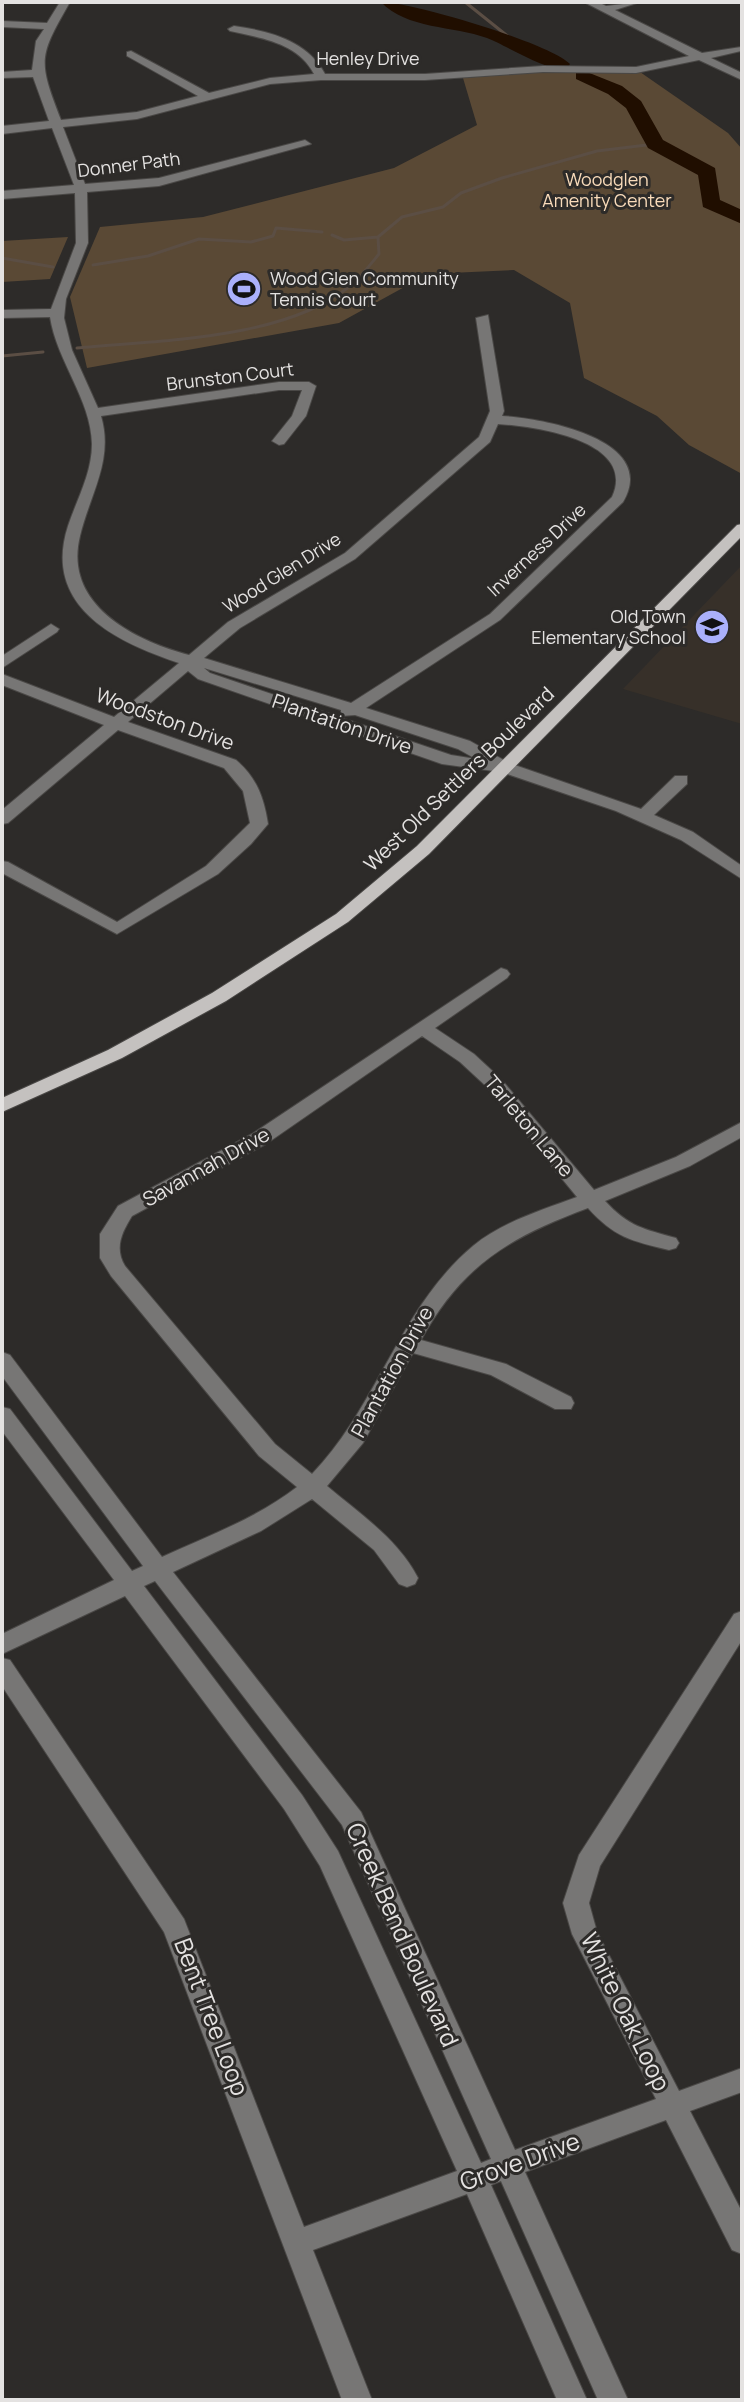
<svg xmlns="http://www.w3.org/2000/svg" width="744" height="2402" font-family="Manrope,sans-serif">
  <rect width="100%" height="100%" fill="#2d2b29"/>
  <path fill="#373029" d="M742,565V724L623,689Z"/>
  <path fill="#5a4935" d="M554,71L640,72L728,133L742,149V474L689,445L657,416L584,378L570,303L514,270L428,274L339,323L87,368L70,297L100,227L203,217L394,168L477,125L463,78Z
    M68,237L50,279L2,282V241Z"/>
  <g fill="none" stroke-linecap="round" stroke-linejoin="round">
    <path stroke="#5b4e44" stroke-width="3" d="M465,2L515,42
      M332,235L344,240L378,237L402,217L443,207L461,193L502,178L597,151L655,144
      M2,258L53,267
      M93,265L148,256L199,239L251,242L273,236L276,228L322,232
      M77,348C159,340 284,340 350,286C361,277 370,265 379,254L378,237
      M2,356L43,352"/>
    <path fill="#200e00" fill-rule="evenodd" d="M381,2C411,2 550,43 570,64L567,68C548,73 506,45 487,38C454,26 406,29 381,2Z
      M582,70L622,86L641,101L663,140L715,168L720,200L742,210V224L703,207L698,175L648,148L626,108L608,94L576,79V71Z"/>
    <g stroke="#4a4846" stroke-width="2">
      <path id="minor" d="M60,2H70C38,58 38,60 61,120L137,112L198,96L127,56V52L131,51L209,93L270,78L314,74C298,43 261,38 230,31L228,29L234,26C269,31 307,40 325,74H425L543,66L636,67L689,56L584,2H598L606,6L640,2L615,10L702,53L741,47V51L711,58L742,73V80L699,60L636,73L543,72L425,80H321L270,84L137,119L63,127L85,184L159,178L305,140L311,144L159,186L87,192L88,243L66,299L64,318L72,350L98,408L279,382H309L316,386L306,416L284,444L279,445L272,441L292,416L302,390H279L101,416C114,460 90,494 80,536C63,604 133,640 189,655L228,622L345,553L479,437L490,411L476,318L488,315L504,411L502,416C541,418 660,439 623,502L500,620L366,708L470,741L509,763L641,809L675,776H687V784L654,815L693,832L742,866V879L681,840L616,811L501,772L442,764L198,679L188,671L128,722L236,760C257,778 264,798 268,824L251,844L218,874L117,934L2,873V861L8,862L117,922L206,866L250,823L243,791L224,768L118,730L8,823L2,824V810L104,725L2,685V674L114,717L179,663C115,642 42,606 68,526C77,499 92,473 92,444C91,399 57,362 50,317L2,318V310L51,309L76,243L75,193L2,199V191L74,185L52,128L2,134V126L49,121L33,77L2,78V72L32,70L36,41L44,29L2,27V21L47,23ZM498,424C533,426 638,440 612,497L490,614L351,703L204,658L240,628L355,559L490,442ZM204,668L341,710V716L355,715L458,749L476,759L451,755L210,673Z
        M51,624L59,629L57,632L2,668V656Z
        M501,968L507,970L510,974L507,978L435,1028L474,1054L501,1079L594,1190L676,1157L742,1122V1137L690,1166L605,1201C629,1227 644,1229 676,1238L679,1243L676,1248L669,1250C631,1241 614,1237 588,1208C510,1237 462,1265 421,1340L506,1364L571,1397L574,1403L571,1409H555L491,1375L413,1353L363,1443L327,1486C360,1514 398,1539 418,1578L415,1584L407,1587L399,1584L374,1550L312,1499L261,1531L173,1572L361,1812L515,2150L656,2099L572,1934L563,1903L579,1855L734,1614L742,1611V1640L600,1866L589,1903L597,1932L679,2091L742,2068V2092L690,2111L742,2212V2254L732,2250L666,2120L525,2172L628,2400H598L501,2181L491,2185L587,2400H557L467,2194L313,2250L372,2400H342L164,1932L2,1686V1658L10,1660L184,1919L304,2227L457,2171L320,1866L284,1809L125,1596L2,1654V1634L114,1580L2,1431V1407L10,1409L132,1571L143,1566L2,1376V1352L10,1355L162,1557C208,1536 257,1518 297,1487L259,1456L111,1276L100,1258V1234L118,1206L252,1134ZM422,1036L460,1062L487,1087L577,1197C542,1210 502,1222 473,1246C399,1308 378,1406 312,1474L275,1444L125,1266C114,1248 122,1232 132,1216L266,1144ZM155,1581L342,1825L491,2159L481,2163L338,1851L302,1795L144,1586Z"/>
    </g>
    <g stroke="#4a4846" stroke-width="2">
      <path id="major" d="M742,524V536L429,854L348,922L226,1001L122,1058L2,1112V1098L108,1050L212,993L336,914L417,846L737,525Z"/>
    </g>
    <use href="#minor" fill="#777675" fill-rule="evenodd"/>
    <use href="#major" fill="#c4c1bf" fill-rule="evenodd"/>
  </g>
  <defs>
    <g id="stadium-disc" transform="scale(1.8)"><circle r="9.5" fill="#aab0fb" stroke="#2d2b29"/><path d="M0-5a6.5 5 0 1 0 0 10a6.5 5 0 1 0 0-10ZM-3.5-1.8h7v3.6h-7Z" fill="#111"/></g>
    <g id="school-disc" transform="scale(1.8)"><circle r="9.5" fill="#aab0fb" stroke="#2d2b29"/><path d="M0-5L7-2L0 1L-7-2ZM-4 1L0 2.5L4 1V4Q0 6-4 4Z" fill="#111"/></g>
  </defs>
  <g fill-rule="evenodd">
    <use href="#stadium-disc" x="244" y="289"/>
    <use href="#school-disc" x="712" y="627"/>
  </g>
  <g text-anchor="middle" stroke-width="6" stroke-linejoin="round" paint-order="stroke">
    <g font-size="18" fill="#e4e2e1" stroke="#2d2b29">
      <text x="368" y="65">Henley Drive</text>
      <text transform="translate(129 165) rotate(-7)" y="6">Donner Path</text>
      <text transform="translate(230 377) rotate(-7)" y="6">Brunston Court</text>
      <text transform="translate(537 550) rotate(-43)" y="6">Inverness Drive</text>
      <text transform="translate(282 573) rotate(-32)" y="6">Wood Glen Drive</text>
    </g>
    <g font-size="18" fill="#f9dbba" stroke="#2d2b29">
      <text x="607" y="186">Woodglen<tspan x="607" dy="21">Amenity Center</tspan></text>
    </g>
    <g font-size="18" fill="#e4e2e1" stroke="#2d2b29" text-anchor="start">
      <text x="270" y="285">Wood Glen Community<tspan x="270" dy="21">Tennis Court</tspan></text>
      <text x="686" y="623" text-anchor="end">Old Town<tspan x="686" dy="21">Elementary School</tspan></text>
    </g>
    <g font-size="20" fill="#e4e2e1" stroke="#2d2b29">
      <text transform="translate(165 719) rotate(20)" y="7">Woodston Drive</text>
      <text transform="translate(342 724) rotate(19)" y="7">Plantation Drive</text>
      <text transform="translate(459 779) rotate(-44)" y="7">West Old Settlers Boulevard</text>
      <text transform="translate(529 1126) rotate(50)" y="7">Tarleton Lane</text>
      <text transform="translate(206 1167) rotate(-29)" y="7">Savannah Drive</text>
      <text transform="translate(392 1372) rotate(-61)" y="7">Plantation Drive</text>
    </g>
    <g font-size="24" fill="#e4e2e1" stroke="#2d2b29">
      <text transform="translate(402 1935) rotate(66)" y="8">Creek Bend Boulevard</text>
      <text transform="translate(625 2012) rotate(64)" y="8">White Oak Loop</text>
      <text transform="translate(211 2017) rotate(69)" y="8">Bent Tree Loop</text>
      <text transform="translate(520 2162) rotate(-20)" y="8">Grove Drive</text>
    </g>
  </g>
  <rect width="744" height="2402" fill="none" stroke="#e4e2e1" stroke-width="8"/>
</svg>
